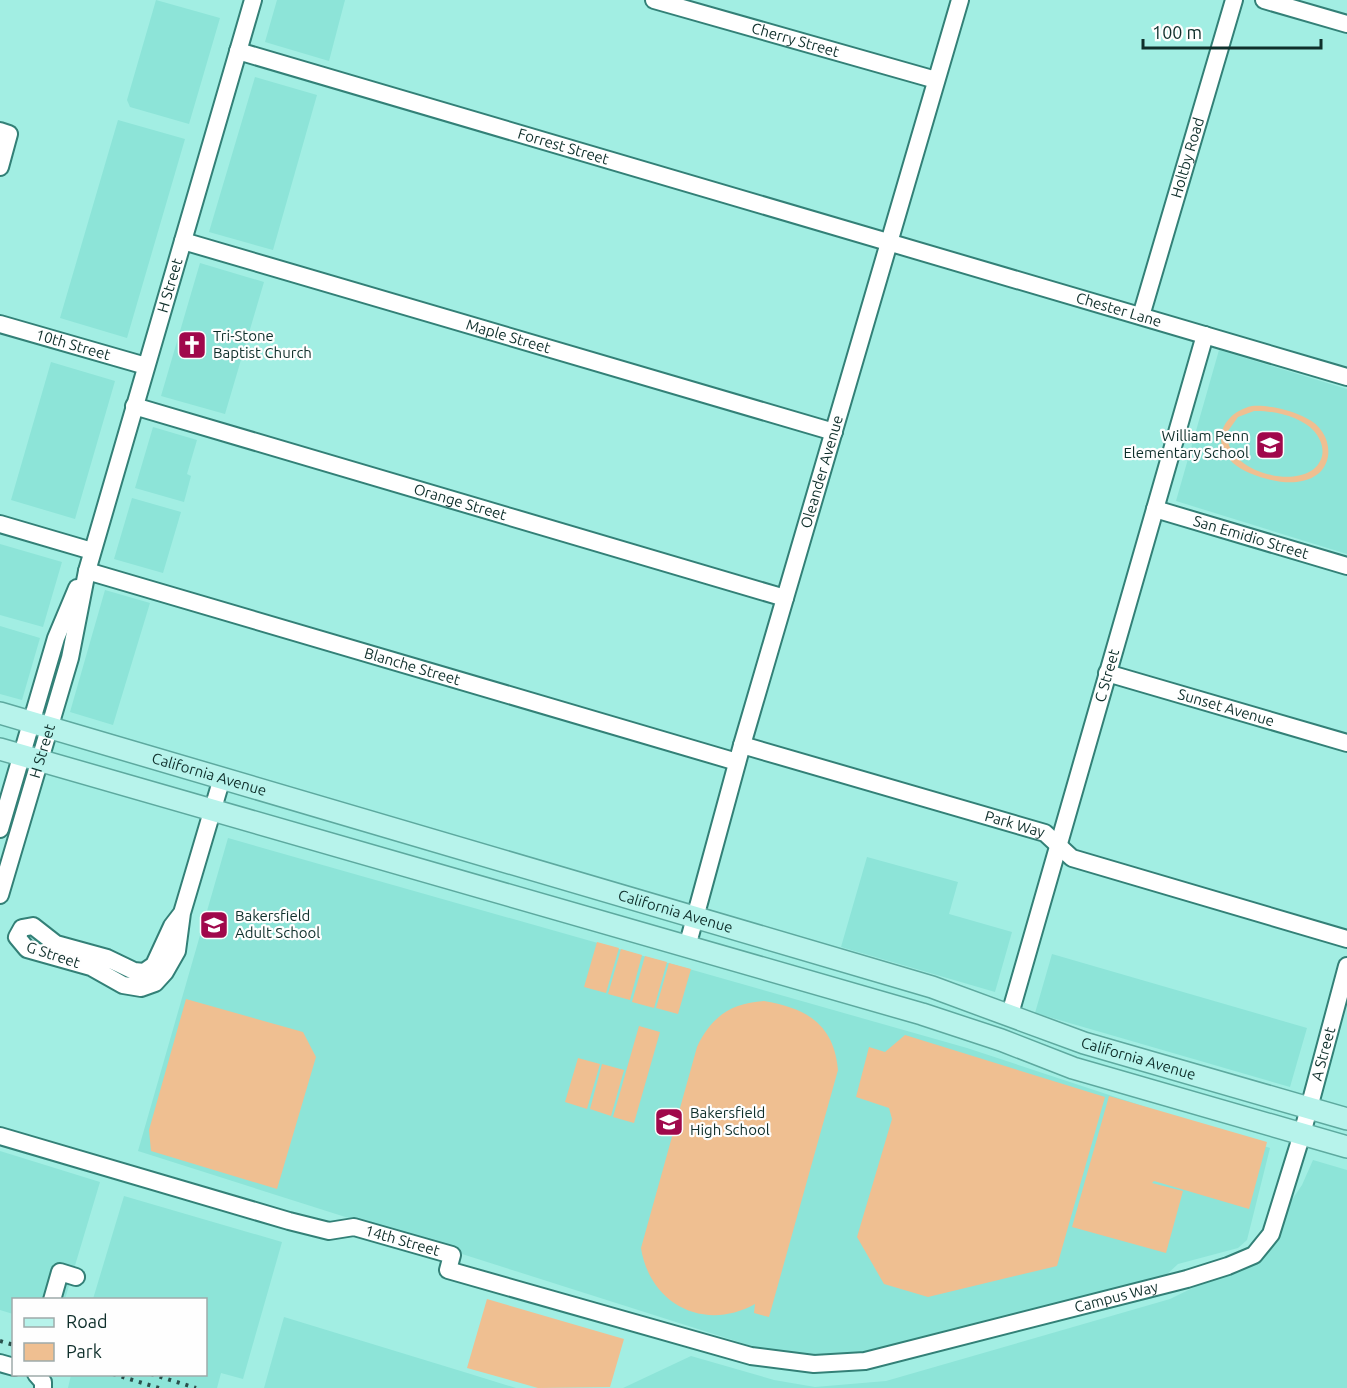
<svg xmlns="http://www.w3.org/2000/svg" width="1347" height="1388" font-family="Ubuntu,sans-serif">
  <rect width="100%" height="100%" fill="#a2eee3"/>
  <path fill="#8de4d8" d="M156,0L220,18L189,124L130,107L127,100Z
    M277,0H345L329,61L265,42Z
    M255,77L317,95L273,250L209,232Z
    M118,120L185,139L127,338L60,318Z
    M200,263L264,282L225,414L161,396Z
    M1219,350L1347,389V554L1176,501Z
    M51,362L115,381L75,519L11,500Z
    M153,427L197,440L187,474L191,476L184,502L135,488Z
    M132,498L181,512L163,573L114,559Z
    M0,544L62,562L43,627L0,615Z
    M105,590L150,603L113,725L70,712Z
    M0,626L40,638L22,700L0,694Z
    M228,838L967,1048L1270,1148L1247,1240L1238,1248L1178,1264L1164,1277L862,1354L822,1356L767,1351L138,1151Z
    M867,857L958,882L949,914L1012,932L995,992L841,947Z
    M1052,954L1307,1028L1290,1087L1035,1013Z
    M0,1151L100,1182L65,1299L14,1300L13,1314L0,1310Z
    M1313,1160L1347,1170V1388H623L691,1356L774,1380L815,1387L886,1381L1170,1299L1219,1275L1274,1226L1302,1185Z
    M124,1196L282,1242L243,1379L221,1373L217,1388H68L71,1375L206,1374V1300L93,1299Z
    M284,1317L464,1372L516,1388H264Z"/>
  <path fill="#efbf91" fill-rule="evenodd" d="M1252,406C1269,405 1291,410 1306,418C1335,431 1338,474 1302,481C1283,486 1248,476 1233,463C1209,441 1224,412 1252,406ZM1254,411C1272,410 1302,417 1314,431C1320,438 1324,447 1322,456C1312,496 1220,473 1228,431L1238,417Z
    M597,942L619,948L606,993L584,987Z
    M621,949L642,955L630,1000L608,994Z
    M645,956L667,962L654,1008L632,1002Z
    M669,963L691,969L678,1014L656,1008Z
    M186,999L303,1032L316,1057L277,1189L151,1151L149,1130Z
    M764,1001C806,1008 834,1024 838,1070L769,1317L754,1313L755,1304C705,1332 650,1305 641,1248L697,1047C711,1017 731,1003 764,1001Z
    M639,1026L660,1032L634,1123L613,1117Z
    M905,1035L1105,1097L1057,1266L928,1297L884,1284L857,1237L892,1119L889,1108L856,1097L869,1047L885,1052Z
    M578,1058L600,1064L587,1109L565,1102Z
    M602,1064L624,1070L611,1116L590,1109Z
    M1109,1096L1267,1142L1249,1209L1154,1181L1152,1183L1183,1191L1166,1253L1072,1227Z
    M487,1299L624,1339L610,1387L538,1388L467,1368Z"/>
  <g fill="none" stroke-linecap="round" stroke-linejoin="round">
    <g stroke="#338077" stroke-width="20">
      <g id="minor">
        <path id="s1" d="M654,0L936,80"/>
        <path d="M1264,0L1347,24"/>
        <path id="s2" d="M238,51L1347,377"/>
        <path d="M0,131L9,134L0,167"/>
        <path id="s3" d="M183,241L834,432"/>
        <path id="s4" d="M1141,316L1234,0"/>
        <path id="s5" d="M0,324L146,366"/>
        <path id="s6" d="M134,406L785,598"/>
        <path id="s7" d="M1155,509L1347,566"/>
        <path d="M0,524L92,551"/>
        <path id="s8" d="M87,571L737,762"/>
        <path id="s9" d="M1107,673L1347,743"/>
        <path id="s10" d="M742,745L1045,833L1072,858L1347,939"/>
        <path d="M0,829L56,638L77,588"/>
        <path id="s11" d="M0,895L70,658L87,571L253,0"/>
        <path d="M182,913L172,926L154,965L144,972L134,971L107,958L56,944L33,926L22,928L17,937L27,949L91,967L123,985L141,988L155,983L165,972L177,951L182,913L222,778"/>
        <path id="s12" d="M687,947L742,745L960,0"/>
        <path id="s13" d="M1010,1014L1205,335"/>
        <path id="s14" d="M0,1136L289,1221L329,1231L354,1227L452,1255L448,1270L751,1356L814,1364L865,1361L1187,1279L1228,1266L1254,1255L1271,1234L1302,1134L1347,966"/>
        <path d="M52,1300L60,1272L76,1277"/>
        <path d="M0,1363L14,1367"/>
        <path d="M36,1374L43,1382V1388"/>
      </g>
    </g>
    <g stroke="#5da99f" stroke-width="24">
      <g id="major">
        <path id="s15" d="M0,713L932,987L1084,1043L1347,1119"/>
        <path d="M0,749L922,1014L1001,1040L1073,1068L1347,1147"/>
      </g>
    </g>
    <use href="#minor" stroke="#fff" stroke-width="16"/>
    <use href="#major" stroke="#b7f3eb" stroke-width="21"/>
    <path stroke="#29514c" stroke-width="4" stroke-dasharray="3 6" stroke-linecap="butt" d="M0,1341L14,1345
      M113,1374L159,1388
      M151,1374L196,1388"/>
  </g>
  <defs>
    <g id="church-square" transform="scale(1.5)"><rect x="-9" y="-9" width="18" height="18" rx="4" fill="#a0084b" stroke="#fefefe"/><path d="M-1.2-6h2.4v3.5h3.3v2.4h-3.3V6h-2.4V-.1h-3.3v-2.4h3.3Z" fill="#fff"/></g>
    <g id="school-square" transform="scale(1.5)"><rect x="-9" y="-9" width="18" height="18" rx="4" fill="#a0084b" stroke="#fefefe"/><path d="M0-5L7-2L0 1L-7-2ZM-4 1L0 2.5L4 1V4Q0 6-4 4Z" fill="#fff"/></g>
  </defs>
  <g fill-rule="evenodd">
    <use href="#church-square" x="192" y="345"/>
    <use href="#school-square" x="1270" y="445"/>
    <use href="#school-square" x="214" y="925"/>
    <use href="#school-square" x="669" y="1122"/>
  </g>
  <g text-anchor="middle" stroke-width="4.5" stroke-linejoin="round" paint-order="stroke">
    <g font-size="15" fill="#0f2f2b" stroke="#fefefe">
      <text dy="5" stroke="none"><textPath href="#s1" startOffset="147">Cherry Street</textPath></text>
      <text dy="5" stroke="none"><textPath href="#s2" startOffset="339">Forrest Street</textPath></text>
      <text dy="5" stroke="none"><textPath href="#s4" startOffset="165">Holtby Road</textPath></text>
      <text dy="5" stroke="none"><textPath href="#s11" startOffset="633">H Street</textPath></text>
      <text dy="5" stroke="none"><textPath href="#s2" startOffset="918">Chester Lane</textPath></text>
      <text dy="5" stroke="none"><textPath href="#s3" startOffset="339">Maple Street</textPath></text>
      <text dy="5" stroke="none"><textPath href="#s5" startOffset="76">10th Street</textPath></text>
      <text dy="5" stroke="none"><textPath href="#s12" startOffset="494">Oleander Avenue</textPath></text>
      <text dy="5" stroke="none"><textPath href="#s6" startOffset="340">Orange Street</textPath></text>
      <text dy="5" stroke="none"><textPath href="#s7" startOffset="100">San Emidio Street</textPath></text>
      <text dy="5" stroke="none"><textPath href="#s8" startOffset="339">Blanche Street</textPath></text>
      <text dy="5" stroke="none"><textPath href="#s13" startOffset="352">C Street</textPath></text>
      <text dy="5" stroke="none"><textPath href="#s9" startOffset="124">Sunset Avenue</textPath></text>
      <text dy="5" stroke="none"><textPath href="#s11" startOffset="150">H Street</textPath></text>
      <text dy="5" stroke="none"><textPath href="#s15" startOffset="218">California Avenue</textPath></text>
      <text dy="5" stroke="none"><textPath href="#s10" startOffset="284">Park Way</textPath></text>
      <text dy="5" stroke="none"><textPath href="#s15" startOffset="704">California Avenue</textPath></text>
      <text transform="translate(53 955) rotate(18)" y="5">G Street</text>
      <text dy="5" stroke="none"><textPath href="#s14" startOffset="1533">A Street</textPath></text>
      <text dy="5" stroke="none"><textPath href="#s15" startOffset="1190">California Avenue</textPath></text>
      <text dy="5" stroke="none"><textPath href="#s14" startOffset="418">14th Street</textPath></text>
      <text dy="5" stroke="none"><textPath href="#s14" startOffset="1174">Campus Way</textPath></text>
    </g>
    <g font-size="15" fill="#0f2f2b" stroke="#fefefe" text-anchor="start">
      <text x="213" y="341">Tri-Stone<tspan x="213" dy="17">Baptist Church</tspan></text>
      <text x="1249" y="441" text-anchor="end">William Penn<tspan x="1249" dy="17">Elementary School</tspan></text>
      <text x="235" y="921">Bakersfield<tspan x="235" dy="17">Adult School</tspan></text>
      <text x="690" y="1118">Bakersfield<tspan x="690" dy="17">High School</tspan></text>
    </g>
  </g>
  <rect x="12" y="1298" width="195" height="78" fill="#fefefe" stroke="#9eabaa" stroke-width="1.5"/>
  <rect x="24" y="1318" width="30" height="9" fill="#b7f3eb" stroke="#9eabaa" stroke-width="1.5"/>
  <text x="66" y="1328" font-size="18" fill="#0f2f2b">Road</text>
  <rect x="24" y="1343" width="30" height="18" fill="#efbf91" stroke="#9eabaa" stroke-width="1.5"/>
  <text x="66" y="1358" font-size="18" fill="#0f2f2b">Park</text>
  <path d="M1143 39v9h178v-9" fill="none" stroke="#0f2f2b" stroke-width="3"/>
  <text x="1152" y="39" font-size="18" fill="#0f2f2b" stroke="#fefefe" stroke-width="4.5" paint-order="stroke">100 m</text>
</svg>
